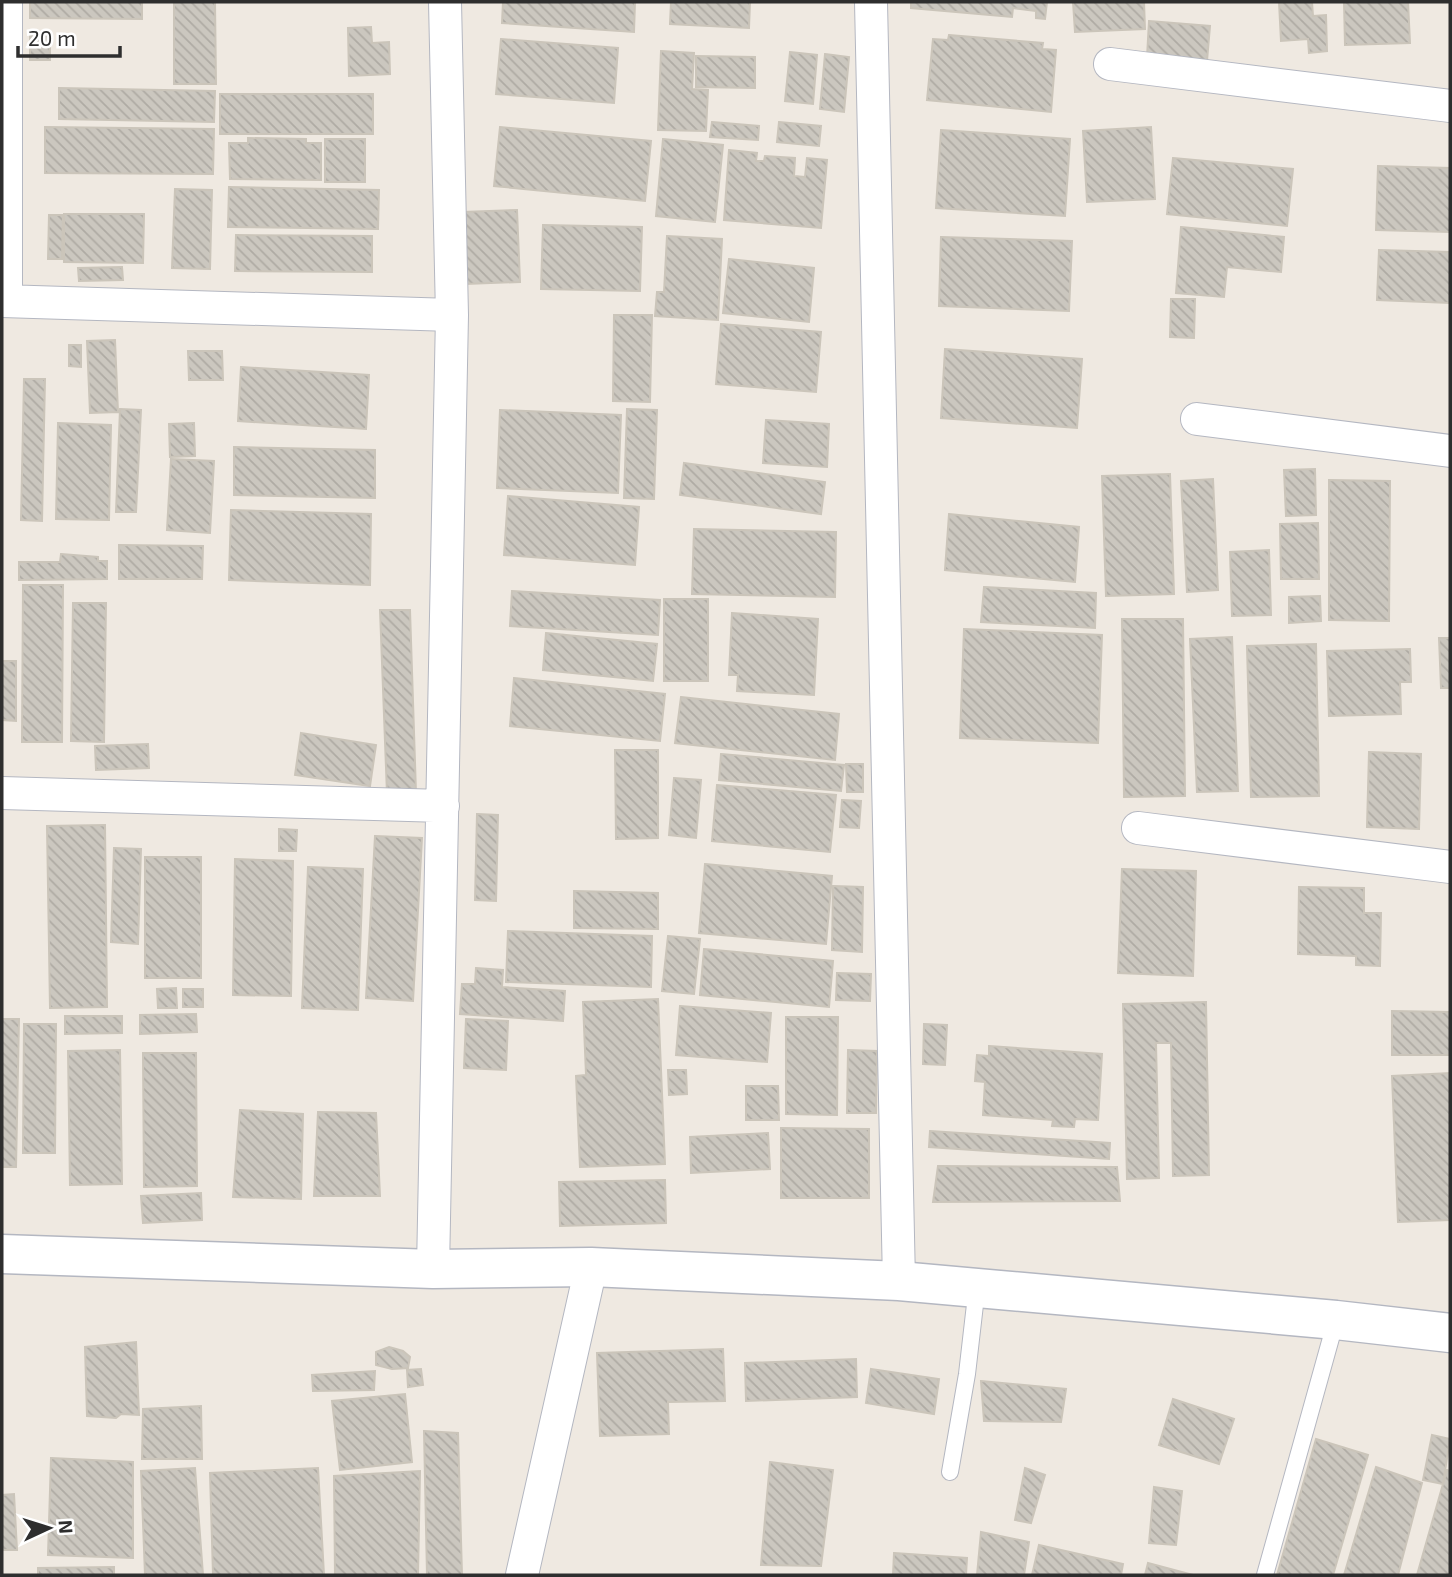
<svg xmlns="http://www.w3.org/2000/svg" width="1452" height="1577" font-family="'Exo 2',sans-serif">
  <defs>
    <pattern id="building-back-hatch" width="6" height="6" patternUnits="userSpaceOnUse" patternTransform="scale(1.75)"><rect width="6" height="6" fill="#cbc7bf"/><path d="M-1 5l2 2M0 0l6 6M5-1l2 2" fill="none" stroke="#afaba4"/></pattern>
  </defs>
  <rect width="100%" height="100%" fill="#efe9e1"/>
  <path fill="url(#building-back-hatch)" stroke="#cbc5ba" stroke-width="2" d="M30,2H142V19L30,18Z
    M174,2H215L216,84H174Z
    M503,2H635L634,32L502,23Z
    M671,2H750L749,28L670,24Z
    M911,2H1047L1045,19L1036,18V11L1013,8L1012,17L911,8Z
    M1073,2H1144L1145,29L1075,32Z
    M1279,2H1312L1313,16L1326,15L1327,51L1309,53L1308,39L1281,41Z
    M1344,2H1408L1410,43L1345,45Z
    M1149,21L1210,26L1207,61L1147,57Z
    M371,27L372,43L389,42L390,74L349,76L348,28Z
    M30,35H50V60H30Z
    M949,35L1043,43L1042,49L1056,50L1051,112L927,100L933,39L948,40Z
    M501,39L618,48L614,103L496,94Z
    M661,51L694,53L692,89L708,90L706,131L658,130Z
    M790,52L817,55L813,104L785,101Z
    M825,54L849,57L844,112L820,109Z
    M696,56L755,57V88L696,87Z
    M59,88L215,91L214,122L59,119Z
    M220,94H373V134H220Z
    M712,122L759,126L758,140L710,137Z
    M779,122L821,126L819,146L777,142Z
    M45,127L214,129L213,174L45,173Z
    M500,127L651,141L645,201L494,186Z
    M1151,127L1155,199L1087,202L1083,131Z
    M941,130L1070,139L1065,216L936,208Z
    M248,138L306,139V143H321V180L230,179L229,143H248Z
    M325,139H365V182H325Z
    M663,139L723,145L715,222L656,216Z
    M729,150L757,153L756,161H764L765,156L795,158L794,176L805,177L807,158L827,160L821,228L724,220Z
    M1173,158L1293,169L1287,226L1167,214Z
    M1378,166L1450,168V232L1376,230Z
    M229,187L379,190L378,229L228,227Z
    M175,189L212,190L210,269L172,268Z
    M517,210L520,282L466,284L463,212Z
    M64,214H144L143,263L64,262Z
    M49,215H63L62,259H48Z
    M543,225L642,227L640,291L541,289Z
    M1181,227L1284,237L1281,272L1227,267L1224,297L1176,293Z
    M236,235L372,236V272L235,271Z
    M667,236L722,239L718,320L655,316L657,292H664Z
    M941,237L1072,241L1069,311L939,306Z
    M1379,250L1450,252V303L1377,300Z
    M729,259L814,268L809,322L723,313Z
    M122,267L123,280L79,281L78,268Z
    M1171,299H1195L1194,338L1170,337Z
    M614,315H652L650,402L613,401Z
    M721,324L821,332L816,392L716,384Z
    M115,340L118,412L90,413L87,341Z
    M69,345H81V367L69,366Z
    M945,349L1082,359L1077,428L941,418Z
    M188,351H222L223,380H189Z
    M241,367L369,375L366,429L238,421Z
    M24,379H45L42,521L21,520Z
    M120,409L141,410L136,512H116Z
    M627,409L657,410L654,499L624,498Z
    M500,410L621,415L618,493L497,488Z
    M766,420L829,424L827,467L763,463Z
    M58,423L111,425L109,520L56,519Z
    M194,423L195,456L170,457L169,424Z
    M234,447L375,450V498L234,495Z
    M171,459L214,461L210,533L167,530Z
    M684,463L825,482L821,514L680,495Z
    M1315,469L1316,515L1286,516L1284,470Z
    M1170,474L1174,594L1106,596L1102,476Z
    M1213,479L1218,590L1187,592L1181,481Z
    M1329,480L1390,481L1389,621L1329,620Z
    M508,496L639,507L635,565L504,555Z
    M231,510L371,514L370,585L229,580Z
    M949,514L1079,527L1075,582L945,570Z
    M1318,523L1319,579H1281L1280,524Z
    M694,529L836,532L835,597L692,594Z
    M119,545L203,546L202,579H119Z
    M1269,550L1271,615L1232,616L1230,552Z
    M61,554L98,557V561H107V579L19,580V562H60Z
    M23,585H63L62,742H22Z
    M984,587L1096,593L1095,628L981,622Z
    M512,591L660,600L658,635L510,626Z
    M1320,596L1321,621L1289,623V597Z
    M664,599H708V681H664Z
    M73,603H106L104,742L71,741Z
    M380,610H410L416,793L387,794Z
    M732,613L818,619L814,695L737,691L738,675H729Z
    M1122,619H1183L1185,796L1124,797Z
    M964,629L1102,635L1098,743L960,738Z
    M546,633L657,644L653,681L543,670Z
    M1232,637L1238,791L1197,792L1190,639Z
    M1439,638H1450V688H1441Z
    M1316,644L1319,796L1251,797L1247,646Z
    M1410,649L1411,682H1400L1401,714L1329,716L1327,651Z
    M2,661H16V721L2,720Z
    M514,678L665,694L660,741L510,726Z
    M681,697L839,714L835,760L675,743Z
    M301,733L376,745L370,786L295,775Z
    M148,744L149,768L96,770L95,746Z
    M615,750H658V838L616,839Z
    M1369,752L1421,754L1419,829L1367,827Z
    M721,754L844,765L841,791L719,780Z
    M846,764H863V792H847Z
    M674,778L701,780L696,838L669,835Z
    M717,785L836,795L830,852L712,841Z
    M842,800L861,801L859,828L840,827Z
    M477,814L498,815L496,901L475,900Z
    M105,825L107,1007L50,1008L47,826Z
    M279,829L297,830L296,851H279Z
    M375,836L422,838L413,1001L366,998Z
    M114,848L141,849L138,944L111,942Z
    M145,857H201V978H145Z
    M235,859L293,861L291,996L233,995Z
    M705,864L832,876L826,944L699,933Z
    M308,867L363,869L358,1010L302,1008Z
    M1122,869L1196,871L1193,976L1118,973Z
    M833,886L863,887L862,952L832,950Z
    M1299,887L1364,888V913H1381L1380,966L1356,965V956L1298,954Z
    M574,891L658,893V929L574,928Z
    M508,931L652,936L651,987L506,982Z
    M668,936L700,939L694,994L662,991Z
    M704,949L833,961L829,1007L700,995Z
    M476,968L503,970L502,987L565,991L563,1021L460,1014L462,984H475Z
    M837,973L871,974L870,1001L836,1000Z
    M176,988L177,1008H158L157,989Z
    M183,989H203V1007H183Z
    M658,999L665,1164L580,1167L576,1076L586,1075L583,1002Z
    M1206,1002L1209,1175L1173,1176L1171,1043H1156L1159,1178L1127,1179L1123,1004Z
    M680,1006L771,1013L767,1062L676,1055Z
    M1392,1011L1450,1012V1055H1392Z
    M196,1014L197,1032L140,1034V1015Z
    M65,1016H122V1033L65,1034Z
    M786,1017H838L837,1115L786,1114Z
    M2,1019H19L16,1167H2Z
    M466,1019L508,1021L506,1070L464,1068Z
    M24,1024H56L55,1153H23Z
    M924,1024L947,1025L945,1065L923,1064Z
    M989,1046L1102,1054L1098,1120L1075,1119L1074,1127L1052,1126L1053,1120L983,1115L985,1082L975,1081L977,1055L989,1056Z
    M120,1050L122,1184L70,1185L68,1051Z
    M848,1050L877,1051L876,1113H847Z
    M143,1053H196L197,1186L144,1187Z
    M668,1070H686L687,1094L669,1095Z
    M1450,1073V1220L1398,1222L1392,1076Z
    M746,1086H778L779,1120H746Z
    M240,1110L303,1114L301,1199L233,1197Z
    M318,1112L376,1113L380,1196H314Z
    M781,1128L869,1129V1198H781Z
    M930,1131L1110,1143L1109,1159L929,1147Z
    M768,1133L770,1169L691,1173L690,1137Z
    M938,1166L1117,1167L1120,1201L933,1202Z
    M665,1180L666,1223L560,1226L559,1182Z
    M201,1193L202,1220L143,1223L141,1196Z
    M136,1342L139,1415L121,1414L116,1418L87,1416L85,1347Z
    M389,1347L403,1351L410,1357L408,1368L392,1369L376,1365V1352Z
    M723,1349L725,1401L668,1402L669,1434L600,1436L597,1353Z
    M856,1359L857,1397L746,1401L745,1363Z
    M421,1369L423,1385L408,1387L407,1370Z
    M871,1369L939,1379L934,1414L866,1403Z
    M375,1371L374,1390L313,1391L312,1375Z
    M981,1381L1066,1389L1061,1422L984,1421Z
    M405,1394L412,1462L340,1470L332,1401Z
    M1173,1399L1234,1419L1219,1464L1159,1445Z
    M201,1406L202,1459H142L143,1409Z
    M424,1431L458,1433L462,1575H427Z
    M1432,1435L1450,1439L1443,1484L1423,1480Z
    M1316,1439L1368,1455L1333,1575H1277Z
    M51,1458L133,1462V1558L48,1555Z
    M770,1462L833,1470L821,1566L761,1565Z
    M1376,1467L1422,1483L1398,1575H1344Z
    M195,1468L203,1575H145L141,1471Z
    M318,1468L324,1575H213L210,1473Z
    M1025,1468L1045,1475L1031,1523L1015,1520Z
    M1447,1470L1450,1471V1575H1417Z
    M420,1471L418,1575H335L334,1476Z
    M1154,1487L1182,1491L1176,1545L1149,1543Z
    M14,1494L17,1550H2V1495Z
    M981,1532L1029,1542L1024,1575H977Z
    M1039,1545L1123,1564L1121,1575H1032Z
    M894,1553L967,1558L966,1575H893Z
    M1148,1563L1193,1575H1145Z
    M114,1567V1575H38V1568Z"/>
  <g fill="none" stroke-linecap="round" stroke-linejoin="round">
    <g stroke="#b4b7c1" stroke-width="18">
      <path id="lane" d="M950,1472L967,1374L977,1287
        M1265,1575L1336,1320"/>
    </g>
    <g stroke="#b4b7c1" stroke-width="34">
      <path id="street" d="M871,2L899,1281
        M1110,64L1450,106
        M2,301L452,315
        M6,301V2
        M1197,419L1450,451
        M2,793L443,806
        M1138,828L1450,867
        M433,1269L452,315L445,2
        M522,1575L591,1267"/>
    </g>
    <g stroke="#b4b7c1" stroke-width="41">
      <path id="secondary" d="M2,1254L433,1269L591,1267L899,1281L1336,1320L1450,1333"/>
    </g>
    <use href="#lane" stroke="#fff" stroke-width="16"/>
    <use href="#street" stroke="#fff" stroke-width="32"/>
    <use href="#secondary" stroke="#fff" stroke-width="38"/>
  </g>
  <rect width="1452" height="1577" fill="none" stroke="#2e2e2e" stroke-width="7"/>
  <g transform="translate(49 1528) rotate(86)" stroke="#ffffff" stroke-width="5" paint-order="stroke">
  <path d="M0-5L12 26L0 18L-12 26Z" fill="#2e2e2e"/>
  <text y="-10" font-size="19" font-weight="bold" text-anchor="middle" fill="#2e2e2e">N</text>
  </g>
  <path d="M18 46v10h102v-10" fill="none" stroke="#2e2e2e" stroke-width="3.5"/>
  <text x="28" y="46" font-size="21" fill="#2e2e2e" stroke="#ffffff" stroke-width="5" paint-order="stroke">20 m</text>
</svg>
